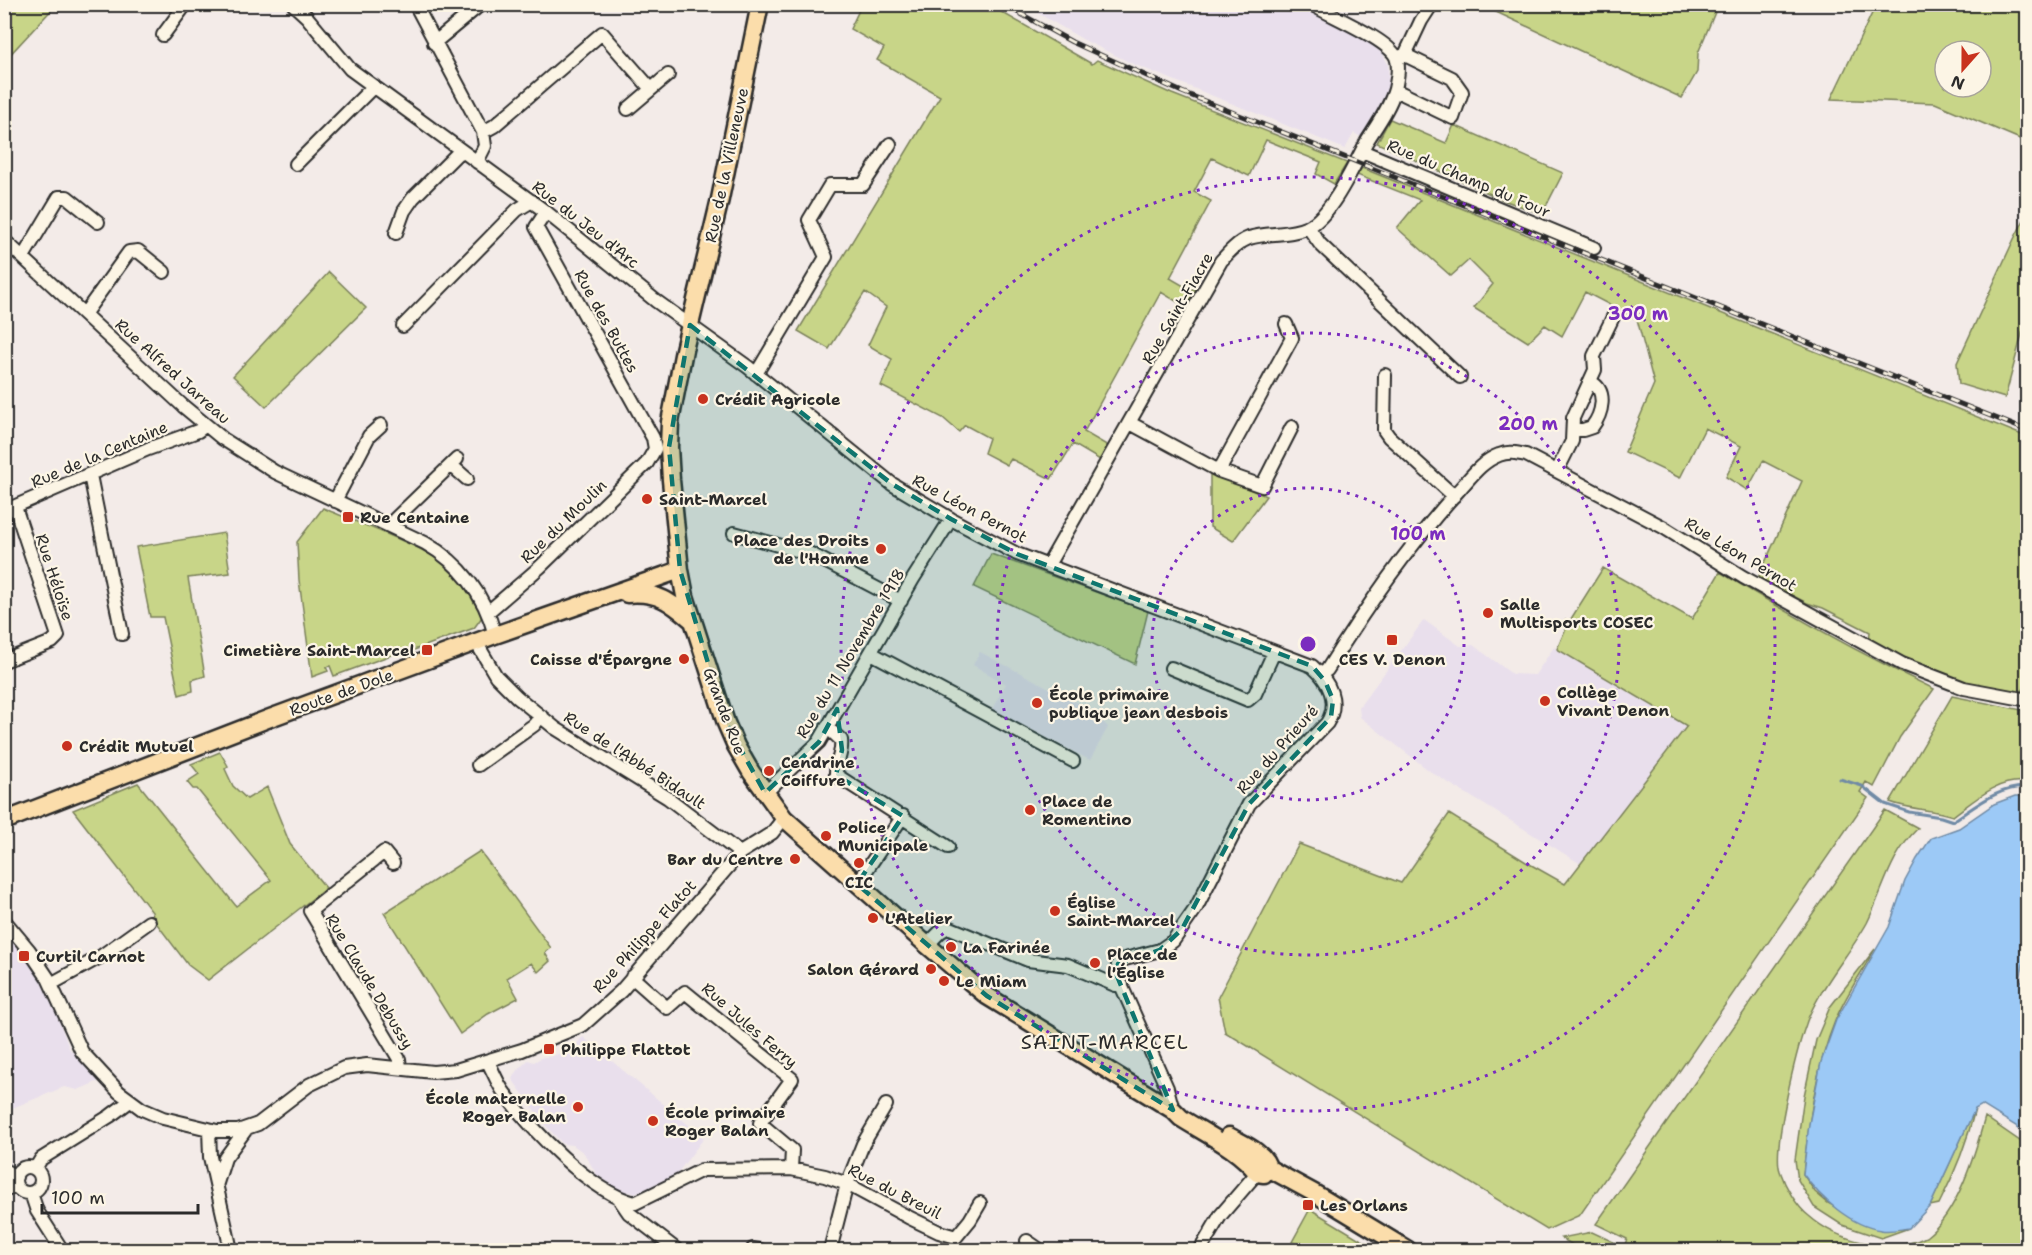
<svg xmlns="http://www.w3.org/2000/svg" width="2032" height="1255" font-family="'Shantell Sans',sans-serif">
  <rect width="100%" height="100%" fill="#f3ebe8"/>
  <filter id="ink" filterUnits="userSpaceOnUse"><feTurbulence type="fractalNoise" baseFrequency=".0167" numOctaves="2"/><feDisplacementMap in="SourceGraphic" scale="12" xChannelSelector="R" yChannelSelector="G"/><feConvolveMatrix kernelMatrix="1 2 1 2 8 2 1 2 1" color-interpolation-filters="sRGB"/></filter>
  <g filter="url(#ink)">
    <path fill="#e9dfec" d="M1024,5H1300L1376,47L1383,54L1388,65L1389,88L1363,138L1354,133L1345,149L1131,63L1084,40Z
      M1424,620L1460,646L1473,645L1512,674L1535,675L1554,647L1687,726L1581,864L1431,772L1360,717L1359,707Z
      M980,652L1097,713L1104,723L1108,727L1090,760L992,709L1006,684L973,665Z
      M4,929L23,952L22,954L25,958L27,957L33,965L48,991L69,1048L99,1081L78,1090L64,1087L5,1111Z
      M583,1037L704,1138L676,1175L651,1187L634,1193L619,1190L597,1175L584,1153L573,1145L563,1144L546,1126L512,1079L515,1073L528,1060L534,1062L543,1057H550L563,1052L568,1053Z"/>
    <path fill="#c8d588" stroke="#7a805a" stroke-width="1.5" fill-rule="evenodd" d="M5,4L56,5L5,60L4,5Z
      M854,5H989L1092,64L1097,60L1172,94L1347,163L1334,184L1316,174L1321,162L1266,140L1249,176L1212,158L1194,192L1211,201L1170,278L1189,289H1196L1186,307L1161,292L1084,432L1110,447L1100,460L1073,444L1051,479L1011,459L1007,465L984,453L989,438L965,425L959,432L943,418L881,386L892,359L868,345L886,307L865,292L829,349L798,331L940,96L877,60L884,48L850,29L860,8Z
      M1481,5H1718L1698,53L1697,72L1682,98Z
      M1876,5H2027V142L1935,103L1831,99ZM1945,51H1981V87H1945Z
      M1390,119L1446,143L1454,125L1563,173L1542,214L1506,201L1377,143Z
      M1362,168L2027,437L2028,604C2016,627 2027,646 2027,670C2027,676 2025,683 2024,689L2017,693L2000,691L1945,676L1913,664L1869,640L1870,632L1823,608L1807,603L1758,578L1802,481L1763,461L1747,490L1726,477L1741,446L1705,428L1680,478L1625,452L1654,384L1637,319L1585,292L1562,336L1545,325L1528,342L1474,308L1493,284L1469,260L1451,276L1397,228L1420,200L1357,175Z
      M2027,214V315L2005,398L1959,384L1957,363L2014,239Z
      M329,272L366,308L266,407L233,376Z
      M1210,473L1266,496L1233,541L1210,527Z
      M323,508C357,523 432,548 456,573C466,585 477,602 482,617L474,628L414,650L413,647L334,676L330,666L326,667L328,671L312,677L299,580L297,542Z
      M224,533L230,573L188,578L205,676L192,680L193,691L179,695L163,617H150L136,547Z
      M991,554L1148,611L1135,664L974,587Z
      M1603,568L1692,619L1720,572C1789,614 1861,654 1934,689L1900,737L1874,787L1866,782L1860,792L1868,798L1580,1215L1547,1230L1225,1032L1218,997L1299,844L1401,883L1449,814L1526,862L1565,884L1687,726L1557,649L1566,628L1562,625L1565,620L1569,622Z
      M1952,696L2027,711V782C1998,778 1975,800 1953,816C1932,809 1911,810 1890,802Z
      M220,752L228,766L225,769L233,786L247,799L267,787L290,844L326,888L208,980L188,965L154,920L152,912L73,810L138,783L236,906L271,880L197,789H193L187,782L199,774L191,764Z
      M1885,810L1918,828C1888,858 1885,887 1867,923C1853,948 1834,970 1820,995C1815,1004 1809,1014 1806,1024C1797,1049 1772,1148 1780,1171C1785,1186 1796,1206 1809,1216C1837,1241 1891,1255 1926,1237C1958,1213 1975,1154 1985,1117L2027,1146V1250H1581L1561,1238L1592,1232L1624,1247L1627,1239L1596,1224Z
      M480,851L551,948L545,953L550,961L538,972L531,963L507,978L518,998L488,1014L460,1034L384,913Z
      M1875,949C1862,972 1845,996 1835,1021C1815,1070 1809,1123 1803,1174L1815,1192L1828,1203L1881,1230L1909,1228L1881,1238L1842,1225L1814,1207L1798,1180L1795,1160L1804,1096L1816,1040L1830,1007Z
      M1975,1109C1967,1143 1955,1173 1939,1204L1930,1206Z
      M1310,1209L1378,1250H1309L1292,1242Z"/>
    <path fill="#9cc9f6" stroke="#6f8aa5" stroke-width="1.5" d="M2015,796H2028V943L2020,979L2023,983L2028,984L2027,1133L1982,1105L1975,1109L1930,1206L1909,1228C1900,1229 1890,1232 1881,1230C1851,1226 1820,1198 1803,1174L1809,1124L1821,1062L1836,1020L1889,927L1905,881L1917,859L1931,838L1959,828L1994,804Z"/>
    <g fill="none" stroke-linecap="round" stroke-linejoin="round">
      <path stroke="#6f8aa5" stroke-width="3" d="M1840,779L1862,786L1885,804L1909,812L1941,817L1953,821C1976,806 1999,786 2028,787"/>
      <g stroke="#2b2b2b" stroke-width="16">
        <path id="minor" d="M293,4L306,16L350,69L546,212L656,301L748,367L892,484L951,519L1017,554L1312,666C1329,681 1340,702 1327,723L1249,804L1196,908L1173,941L1160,950L1125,959L1118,964L1117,976L1167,1088L1173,1110
          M415,4L483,132L485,146L477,162
          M163,35L186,4
          M434,43L481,4
          M1397,57L1405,55L1421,21L1432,4
          M1395,90L1453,118L1462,92L1452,78L1405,55
          M628,109L668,75
          M483,132L494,126L602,33L651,89
          M1362,151L1594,248
          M296,164L374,86
          M1308,227L1320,244L1460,377
          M396,233L404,211L413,198L461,150
          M4,240L183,406L223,439L275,472L425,543C462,564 484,594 495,635
          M23,257L59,197H67L98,222
          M85,313L129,252L138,251L164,272
          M403,326L517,210L532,201
          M756,374L826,257L809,220L830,185H863L890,144
          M1385,375L1384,430L1389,437L1454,496
          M1130,423L1219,471L1262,486L1292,427
          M1574,430H1583L1592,427C1602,414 1608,391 1591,382
          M451,465L467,479
          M1219,471L1292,338L1286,324
          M1557,471L1572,441L1573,418L1595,370L1594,356L1613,317
          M90,475L122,634
          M335,501L369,436L381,425
          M4,511L148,449L198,431L206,425
          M391,526L395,519L457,459
          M734,533L811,554L901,601
          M1048,565L1221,261C1229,252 1238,242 1249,238C1268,232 1289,236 1308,227C1332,215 1354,165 1367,141C1377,125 1390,107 1395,89C1397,80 1400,66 1396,57C1387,39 1331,16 1311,4
          M488,612L540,567L647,463L655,449L653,438L536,227L546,212
          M476,642L496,676L517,697L555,728L668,798L740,853
          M871,653L1073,761
          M4,661L52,642L58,636L15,507
          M1171,668L1248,700L1255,694L1274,652
          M1321,674L1327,670C1366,607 1408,546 1458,491C1470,478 1482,461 1499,455C1508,451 1517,453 1526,455L1663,527L1743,577L1902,664L1964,688L2028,700
          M827,727L841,740C843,754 835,763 836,775L948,847
          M478,765L534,725L541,716
          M765,793L819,742L913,579L951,519
          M393,863L384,852L310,911L399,1059L400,1068
          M857,884L903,816
          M4,920L29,950L48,978L82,1052L119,1092L142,1109L163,1118L217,1131H238L258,1124L309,1085L344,1068L367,1065L433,1072L456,1070L522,1050L583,1025L621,991L740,853L772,833L784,818
          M927,945L940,932L948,927L1028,960L1068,965L1115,985H1122
          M632,977L667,1008L685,992L792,1079L760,1123L792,1150L791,1169
          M51,984L100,957L149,922
          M488,1062C493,1071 497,1082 503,1091C530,1128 590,1192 635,1203L702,1170L791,1169L825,1176L847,1184L908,1217L939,1232L956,1237L970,1220L980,1203
          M209,1129L210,1157L231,1250
          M15 1180a13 13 0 1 1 26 0a13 13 0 1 1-26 0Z
          M35,1169L41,1159L110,1116L130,1101
          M4,1170L16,1177
          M217,1183L225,1158L247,1128
          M4,1191L16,1185
          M31,1193L37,1211L62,1250
          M620,1200L629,1213L677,1250
          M1027,1241L1040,1250
          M753,1249L760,1250
          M830,1250L847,1184L863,1144L886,1105
          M1200,1250L1220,1216L1257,1173"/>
      </g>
      <g stroke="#2b2b2b" stroke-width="21">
        <path id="major" d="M760,4L720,199L684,350L670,422L669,447L671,480L680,570L685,596L726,723L736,746L751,772L784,818L927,945L987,996L1173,1110L1181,1118C1206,1134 1239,1149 1257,1173L1264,1174L1268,1168
          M627,594C658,591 671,602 693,621
          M4,821L270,718L495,635L680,570
          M1229,1136C1241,1143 1266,1153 1268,1168
          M1268,1168L1314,1193L1408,1250"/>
      </g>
      <use href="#minor" stroke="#fcf5e5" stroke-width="12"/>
      <use href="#major" stroke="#fbddab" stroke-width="16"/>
      <g stroke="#2b2b2b" stroke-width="5">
        <path id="rail" d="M1003,4L1072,42L1182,92L2028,431"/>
      </g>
      <use href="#rail" stroke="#fcf5e5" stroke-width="3" stroke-dasharray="9" stroke-linecap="butt"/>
    </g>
  </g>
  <path fill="#0f766e" fill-opacity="0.2" stroke="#0f766e" stroke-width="4.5" stroke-dasharray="12 8" stroke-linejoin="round" d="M690,325L892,484L951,519L1017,554L1312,666L1325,681L1333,700L1331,717L1249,804L1182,929L1160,950L1118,964L1117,976L1173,1110L987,996L857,884L903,816L836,775L842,750L837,709L819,742L765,793L726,723L680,570L669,447Z"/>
  <g fill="none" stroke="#7b2cbf" stroke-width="3" stroke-dasharray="3 6">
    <circle cx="1308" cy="644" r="156"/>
    <circle cx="1308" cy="644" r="311"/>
    <circle cx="1308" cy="644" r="467"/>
  </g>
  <g fill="#c8321e" stroke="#fcf5e5" stroke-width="2">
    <circle cx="703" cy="399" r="6"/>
    <circle cx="647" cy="499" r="6"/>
    <rect x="342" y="511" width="12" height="12" rx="3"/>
    <circle cx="881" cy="549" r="6"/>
    <circle cx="1488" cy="613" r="6"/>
    <rect x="1386" y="634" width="12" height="12" rx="3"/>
    <rect x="421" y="644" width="12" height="12" rx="3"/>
    <circle cx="684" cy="659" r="6"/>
    <circle cx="1545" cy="701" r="6"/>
    <circle cx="1037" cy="703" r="6"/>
    <circle cx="67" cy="746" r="6"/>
    <circle cx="769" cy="771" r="6"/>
    <circle cx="1030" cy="810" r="6"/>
    <circle cx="826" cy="836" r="6"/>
    <circle cx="795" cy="859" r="6"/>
    <circle cx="859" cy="863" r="6"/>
    <circle cx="1055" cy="911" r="6"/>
    <circle cx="873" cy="918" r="6"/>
    <circle cx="951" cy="947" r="6"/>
    <rect x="18" y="950" width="12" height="12" rx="3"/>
    <circle cx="1095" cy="963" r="6"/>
    <circle cx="931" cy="969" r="6"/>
    <circle cx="944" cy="981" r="6"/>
    <rect x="543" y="1043" width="12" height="12" rx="3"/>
    <circle cx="578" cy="1107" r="6"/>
    <circle cx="653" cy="1121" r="6"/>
    <rect x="1302" y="1199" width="12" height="12" rx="3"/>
  </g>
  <g text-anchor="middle" stroke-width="4.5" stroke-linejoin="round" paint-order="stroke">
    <g font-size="16" fill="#2b2b2b" stroke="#fcf5e5">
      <text transform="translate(726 165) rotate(-78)" y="6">Rue de la Villeneuve</text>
      <text transform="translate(1469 178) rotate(23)" y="6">Rue du Champ du Four</text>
      <text transform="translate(586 224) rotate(38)" y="6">Rue du Jeu d'Arc</text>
      <text transform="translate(1177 308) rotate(-60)" y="6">Rue Saint-Fiacre</text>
      <text transform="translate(607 321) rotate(61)" y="6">Rue des Buttes</text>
      <text transform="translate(173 371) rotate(42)" y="6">Rue Alfred Jarreau</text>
      <text transform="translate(99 454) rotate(-23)" y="6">Rue de la Centaine</text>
      <text transform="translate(970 508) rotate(28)" y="6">Rue Léon Pernot</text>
      <text transform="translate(563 521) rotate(-44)" y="6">Rue du Moulin</text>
      <text transform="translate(1741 554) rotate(31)" y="6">Rue Léon Pernot</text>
      <text transform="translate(55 577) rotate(72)" y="6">Rue Héloïse</text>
      <text transform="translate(850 653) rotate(-59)" y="6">Rue du 11 Novembre 1918</text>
      <text transform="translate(341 692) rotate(-20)" y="6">Route de Dole</text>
      <text transform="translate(725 711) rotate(69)" y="6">Grande Rue</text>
      <text transform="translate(1277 749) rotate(-48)" y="6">Rue du Prieuré</text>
      <text transform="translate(635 760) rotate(33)" y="6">Rue de l'Abbé Bidault</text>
      <text transform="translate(644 936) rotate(-48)" y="6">Rue Philippe Flatot</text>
      <text transform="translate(370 981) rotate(59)" y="6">Rue Claude Debussy</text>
      <text transform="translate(750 1025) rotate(41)" y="6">Rue Jules Ferry</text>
      <text transform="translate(895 1191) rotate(27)" y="6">Rue du Breuil</text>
    </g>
    <g font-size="16" font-weight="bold" fill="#2b2b2b" stroke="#fcf5e5" text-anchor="start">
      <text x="715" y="405">Crédit Agricole</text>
      <text x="659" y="505">Saint-Marcel</text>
      <text x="360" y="523">Rue Centaine</text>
      <text x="869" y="546" text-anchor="end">Place des Droits<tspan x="869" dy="18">de l'Homme</tspan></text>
      <text x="1500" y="610">Salle<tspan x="1500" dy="18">Multisports COSEC</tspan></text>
      <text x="415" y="656" text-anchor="end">Cimetière Saint-Marcel</text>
      <text x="672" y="665" text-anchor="end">Caisse d'Épargne</text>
      <text x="1392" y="665" text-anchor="middle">CES V. Denon</text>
      <text x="1557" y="698">Collège<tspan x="1557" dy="18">Vivant Denon</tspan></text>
      <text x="1049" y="700">École primaire<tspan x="1049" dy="18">publique jean desbois</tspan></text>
      <text x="79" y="752">Crédit Mutuel</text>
      <text x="781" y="768">Cendrine<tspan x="781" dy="18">Coiffure</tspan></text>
      <text x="1042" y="807">Place de<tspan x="1042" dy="18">Romentino</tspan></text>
      <text x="838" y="833">Police<tspan x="838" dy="18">Municipale</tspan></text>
      <text x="783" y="865" text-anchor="end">Bar du Centre</text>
      <text x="859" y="888" text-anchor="middle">CIC</text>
      <text x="1067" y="908">Église<tspan x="1067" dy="18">Saint-Marcel</tspan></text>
      <text x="885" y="924">L'Atelier</text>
      <text x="963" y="953">La Farinée</text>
      <text x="1107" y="960">Place de<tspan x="1107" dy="18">l'Église</tspan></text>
      <text x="36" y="962">Curtil Carnot</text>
      <text x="919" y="975" text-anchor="end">Salon Gérard</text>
      <text x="956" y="987">Le Miam</text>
      <text x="561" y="1055">Philippe Flattot</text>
      <text x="566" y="1104" text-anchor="end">École maternelle<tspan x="566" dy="18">Roger Balan</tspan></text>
      <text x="665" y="1118">École primaire<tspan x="665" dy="18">Roger Balan</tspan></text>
      <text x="1320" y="1211">Les Orlans</text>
    </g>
    <g font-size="20" letter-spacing="1.5" fill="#2b2b2b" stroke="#fcf5e5">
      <text x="1105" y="1049">SAINT-MARCEL</text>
    </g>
  </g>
  <circle cx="1308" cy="644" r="9" fill="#7b2cbf" stroke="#fcf5e5" stroke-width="3"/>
  <g font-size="18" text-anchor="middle" font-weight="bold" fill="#7b2cbf" stroke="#fcf5e5" stroke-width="4.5" stroke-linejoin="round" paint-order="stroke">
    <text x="1638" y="320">300 m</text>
    <text x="1528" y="430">200 m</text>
    <text x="1418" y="540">100 m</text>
  </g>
  <rect width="2032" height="1255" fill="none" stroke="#fcf5e5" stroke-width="24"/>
  <rect x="12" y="12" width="2008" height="1231" fill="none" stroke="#2b2b2b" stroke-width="2" filter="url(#ink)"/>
  <g transform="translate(1963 69) rotate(201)"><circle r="28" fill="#fcf5e5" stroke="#a8a49b" stroke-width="1.5"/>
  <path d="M0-4.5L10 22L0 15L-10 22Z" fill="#c8321e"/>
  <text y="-9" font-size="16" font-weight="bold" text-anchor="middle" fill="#2b2b2b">N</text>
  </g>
  <path d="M42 1204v9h156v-9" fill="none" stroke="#2b2b2b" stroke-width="3"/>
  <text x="51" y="1204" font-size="18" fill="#2b2b2b" stroke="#fcf5e5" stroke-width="4.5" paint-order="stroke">100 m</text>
</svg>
